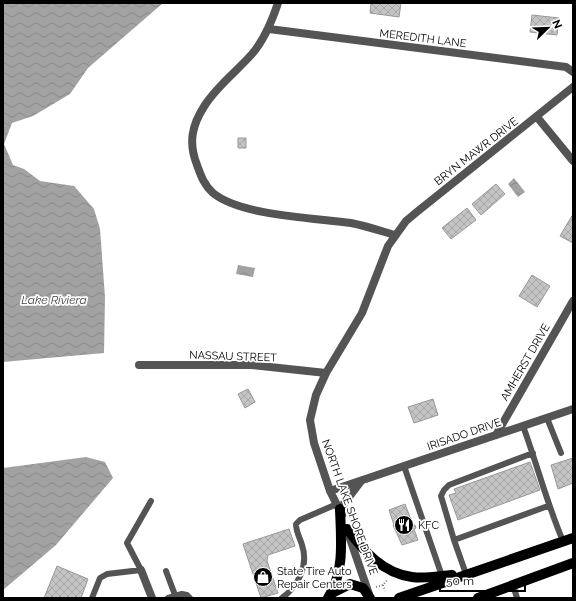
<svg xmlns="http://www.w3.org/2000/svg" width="576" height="601" font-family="Raleway,sans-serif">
  <defs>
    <pattern id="water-waves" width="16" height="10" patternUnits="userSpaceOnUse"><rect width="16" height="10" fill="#a2a2a2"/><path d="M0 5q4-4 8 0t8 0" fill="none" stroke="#8a8a8a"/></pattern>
    <pattern id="building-cross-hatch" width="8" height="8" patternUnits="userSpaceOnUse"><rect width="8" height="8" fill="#c4c4c4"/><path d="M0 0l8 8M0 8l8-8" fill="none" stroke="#a7a7a7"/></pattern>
  </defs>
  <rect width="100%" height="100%" fill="#fff"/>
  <path fill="url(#water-waves)" d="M3,3H163L88,68L70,94L33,116L12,123L4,144L13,165L24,169L40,181L74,186L94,209L100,229L105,297L104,353L3,362Z
    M514,178L525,192L518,197L508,184Z
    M238,265L255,268L253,277L236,274Z
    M86,457L105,462L113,478L56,545L3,590V468Z"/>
  <path fill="url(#building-cross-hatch)" stroke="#989898" d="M371,3H401L399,17L370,13Z
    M532,15L559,18L557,35L530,32Z
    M238,138H246V148H238Z
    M496,184L505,194L481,215L472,204Z
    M467,208L476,220L451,239L442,228Z
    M573,214V243L560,236Z
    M532,275L550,286L537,307L519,296Z
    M248,389L255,402L245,408L238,394Z
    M433,399L438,415L414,423L408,407Z
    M573,458V483L558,489L551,465Z
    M530,462L540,490L458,520L449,495L456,493L454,489Z
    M405,504L413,525H415L416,528L414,529L418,540L402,545L393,525H394L389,510Z
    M289,529L295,546L268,555L267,561L278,593L261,598L243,544Z
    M57,566L88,579L81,598H44Z"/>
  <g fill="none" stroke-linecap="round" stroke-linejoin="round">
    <path stroke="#767676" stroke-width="2" stroke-dasharray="1 2" stroke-linecap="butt" d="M383,585L385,591
      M376,587L383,585L388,579"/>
    <path stroke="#545454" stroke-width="6" d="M547,418L561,453
      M523,426C537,464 547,504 563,541
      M404,466L442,576
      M454,540L441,496L444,490L449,485L533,453
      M166,571L175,595
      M466,574L454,540L548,506
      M513,585L517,598
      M92,598L100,578L107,574L141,570L127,543L151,501
      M168,598L182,594L187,595L190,598
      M282,598C298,586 309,566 302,545C300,538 296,532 296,524L300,520L337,504"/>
    <path stroke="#545454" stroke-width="8" d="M278,3C272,21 265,39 252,54C237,71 217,86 205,105C192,125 188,142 197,165C201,176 204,185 213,193C241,216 315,218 351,223C366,226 381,231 395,235
      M269,29L566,67L573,72
      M537,117L573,161
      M139,365H251L326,373
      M496,435L573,301
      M330,491L573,409
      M340,509L361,481
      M342,515L330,491L314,443L310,420L316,395L326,373L362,313L388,246L406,221L418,211L573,87
      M348,533L369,594
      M141,570L152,598"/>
    <path stroke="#000" stroke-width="10" d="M347,529C364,551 382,573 412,577C425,579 439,576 452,575
      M332,593L350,584L363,588L370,598
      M328,598C345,572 341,539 340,509
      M399,598L573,538
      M478,598L573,563"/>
  </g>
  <defs>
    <g id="restaurant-disc" transform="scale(1)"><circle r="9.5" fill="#000" stroke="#fff"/><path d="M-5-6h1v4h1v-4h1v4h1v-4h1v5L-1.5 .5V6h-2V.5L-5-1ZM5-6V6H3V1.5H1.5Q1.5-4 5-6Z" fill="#fff"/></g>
    <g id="shop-disc" transform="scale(1)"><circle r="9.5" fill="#000" stroke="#fff"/><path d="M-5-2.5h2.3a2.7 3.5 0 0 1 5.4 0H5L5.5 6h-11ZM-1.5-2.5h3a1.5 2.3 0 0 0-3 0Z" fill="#fff"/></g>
  </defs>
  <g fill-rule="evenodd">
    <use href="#restaurant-disc" x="404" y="525"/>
    <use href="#shop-disc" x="263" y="577"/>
  </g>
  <g text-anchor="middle" stroke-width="3.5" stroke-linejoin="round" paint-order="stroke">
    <g font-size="11" fill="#000" stroke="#fff">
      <text transform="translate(423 38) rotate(7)" y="4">MEREDITH LANE</text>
      <text transform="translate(476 151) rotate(-38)" y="4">BRYN MAWR DRIVE</text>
      <text transform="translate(233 356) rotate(2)" y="4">NASSAU STREET</text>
      <text transform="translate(525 362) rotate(-60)" y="4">AMHERST DRIVE</text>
      <text transform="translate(464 434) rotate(-19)" y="4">IRISADO DRIVE</text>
      <text transform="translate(350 507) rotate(70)" y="4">NORTH LAKE SHORE DRIVE</text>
    </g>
    <g font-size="11" fill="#000" stroke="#fff" text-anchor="start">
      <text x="418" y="529">KFC</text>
      <text x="277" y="575">State Tire Auto<tspan x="277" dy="13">Repair Centers</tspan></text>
    </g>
    <g font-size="12" font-style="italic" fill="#434343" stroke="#fff">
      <text x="54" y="304">Lake Riviera</text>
    </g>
  </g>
  <rect width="576" height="601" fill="none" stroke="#000000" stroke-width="8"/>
  <g transform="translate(548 28) rotate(67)" stroke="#ffffff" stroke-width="3" paint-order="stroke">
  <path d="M0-3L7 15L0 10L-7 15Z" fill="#000000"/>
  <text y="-6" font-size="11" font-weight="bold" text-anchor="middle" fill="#000000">N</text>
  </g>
  <path d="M440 585v6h85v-6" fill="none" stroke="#000000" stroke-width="2"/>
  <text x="446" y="585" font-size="12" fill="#000000" stroke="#ffffff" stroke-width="3" paint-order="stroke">50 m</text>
</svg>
